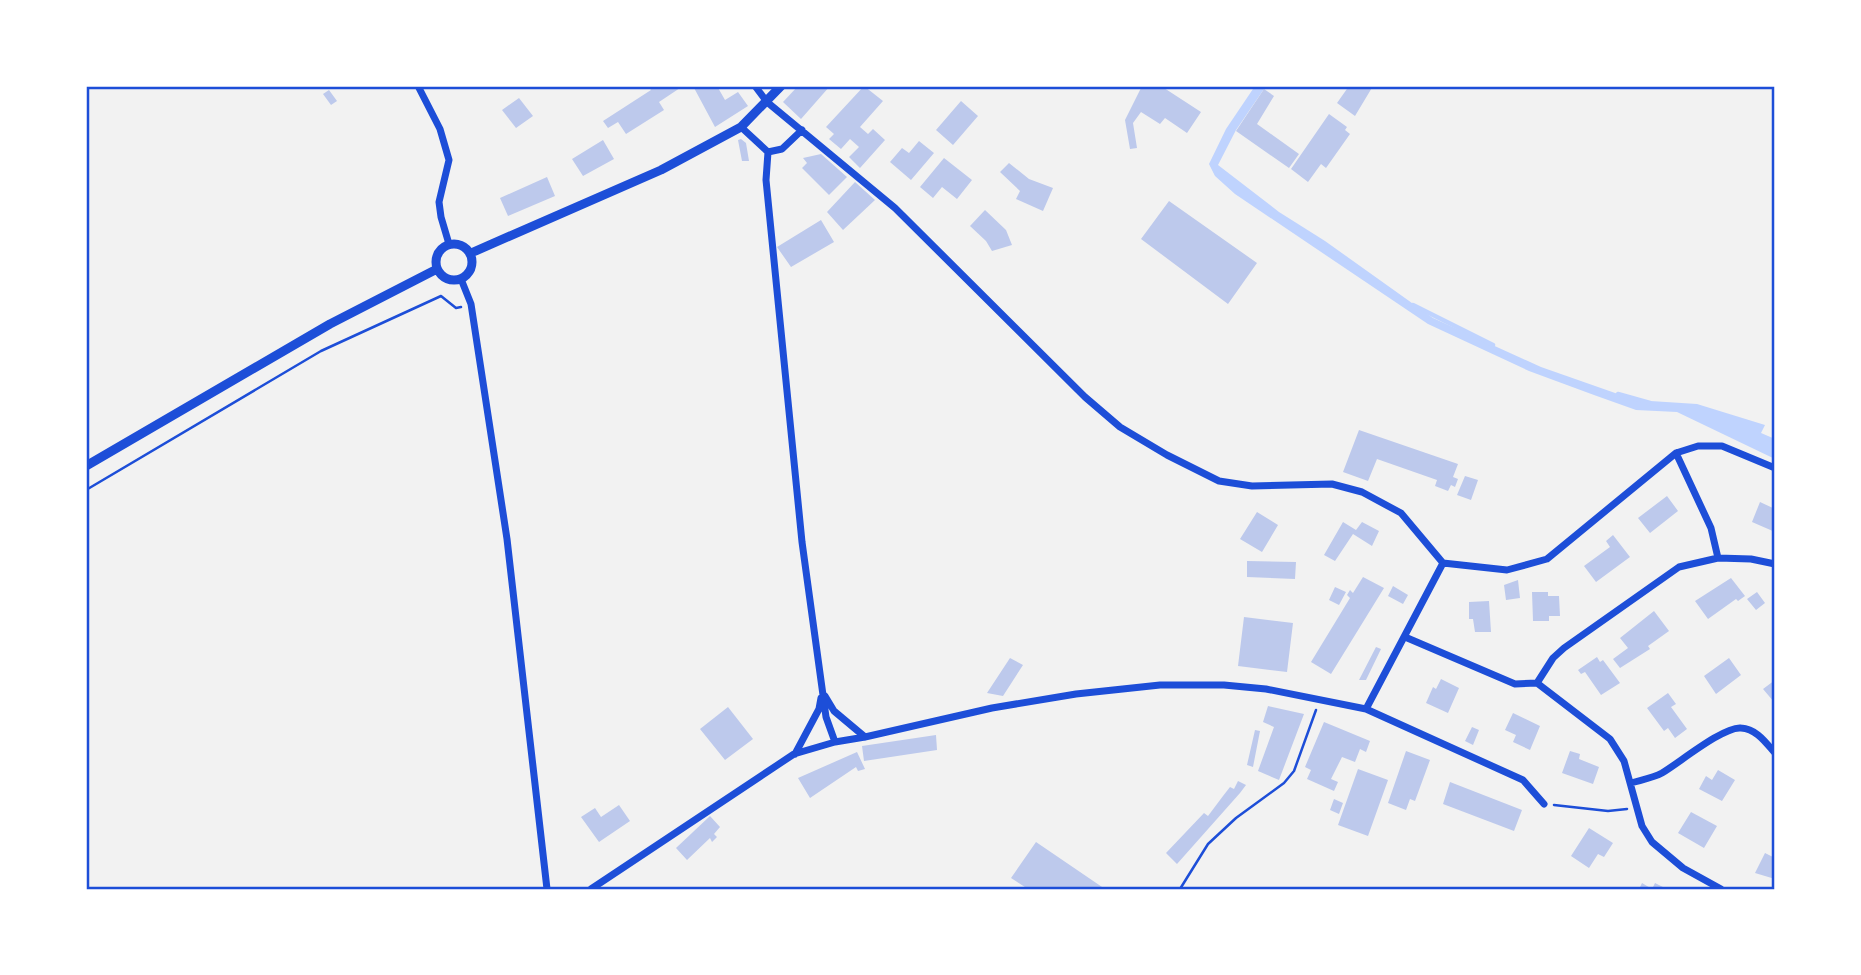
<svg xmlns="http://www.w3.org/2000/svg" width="1861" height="975" font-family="Merriweather,serif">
  <rect width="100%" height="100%" fill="#f2f2f2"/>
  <path fill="#bfd3fe" d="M1255,86H1266L1236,130L1218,165L1279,212L1325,241L1433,318L1541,367L1635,400L1697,404L1765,425L1761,433L1775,439V459L1677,412L1636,410L1594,395L1529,371L1428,324L1235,194L1215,176L1209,164L1226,129Z"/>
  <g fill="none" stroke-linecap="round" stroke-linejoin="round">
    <path stroke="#bfd3fe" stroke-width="4.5" d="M1413,305L1493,345
      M1618,394L1650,403"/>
  </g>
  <path fill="#bdc9ec" d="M648,86H683L659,102L664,110L626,134L618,122L608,128L603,121L651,90Z
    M693,86H717L725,100L738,92L748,106L715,127Z
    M798,86H830L801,119L783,102Z
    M864,86L883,101L860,127L868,134L873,129L885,140L860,168L849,157L859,147L850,139L841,149L829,139L834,134L826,127Z
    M1142,86H1161L1201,112L1187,133L1165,118L1160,124L1141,112L1133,123L1137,148L1130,149L1125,120Z
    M1349,86H1373L1355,116L1337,103Z
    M1264,89L1274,96L1257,124L1299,154L1289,168L1236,131Z
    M329,90L337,101L331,105L323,94Z
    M519,98L533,116L516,128L502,110Z
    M961,101L978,116L953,145L936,130Z
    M1329,114L1347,127L1345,130L1350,134L1326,168L1321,164L1308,182L1291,169Z
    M741,139L746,143L749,161H742L738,140Z
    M603,140L614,159L583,176L572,159Z
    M919,141L934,153L911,180L890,162L902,148L909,153Z
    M821,154L847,177L829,195L802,168L807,163L803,158Z
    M944,158L972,180L957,199L942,187L933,198L920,187Z
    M1009,163L1029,179L1053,188L1043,211L1016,199L1020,191L1000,172Z
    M547,177L555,196L508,216L500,198Z
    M855,182L875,200L843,230L827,212Z
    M1169,201L1257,263L1228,304L1141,239Z
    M985,210L1006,230L1012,245L992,251L986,241L970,226Z
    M821,220L834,242L791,267L777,247Z
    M1359,430L1458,464L1453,477L1458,479L1455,487L1451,485L1448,491L1435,486L1437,480L1377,459L1368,481L1343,472Z
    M1465,476L1478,480L1471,500L1457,495Z
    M1667,496L1678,511L1650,533L1638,518Z
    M1760,502L1775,509V532L1752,522Z
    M1257,512L1278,525L1262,552L1240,539Z
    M1343,522L1356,530L1362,522L1379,531L1372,546L1353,534L1335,561L1324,555Z
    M1613,535L1630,557L1596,582L1584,566L1610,547L1606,541Z
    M1247,561L1296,562L1295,579L1247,577Z
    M1363,577L1384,588L1331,674L1311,662L1350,598L1347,595L1350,590L1353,593Z
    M1731,578L1745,596L1738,601L1736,599L1708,619L1695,601Z
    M1518,580L1520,598L1506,600L1504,585Z
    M1393,586L1408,595L1403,604L1388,596Z
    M1335,587L1346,592L1339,605L1329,600Z
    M1532,592H1548V596H1559L1560,616H1549V621H1533Z
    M1757,592L1765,603L1756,610L1747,599Z
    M1489,601L1491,632H1475L1473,619H1469V602Z
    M1654,611L1669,631L1648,646L1650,649L1620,668L1613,659L1628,648L1620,638Z
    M1244,617L1293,623L1287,672L1238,666Z
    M1376,647L1381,649L1366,680H1359Z
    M1597,657L1600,662L1603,660L1620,683L1601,695L1585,672L1581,674L1578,670Z
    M1010,658L1023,665L1003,696L987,693Z
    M1729,658L1741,675L1716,694L1704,676Z
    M1441,679L1459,688L1448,713L1426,703L1433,687L1436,689Z
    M1775,680V701L1774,702L1763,689Z
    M1668,693L1676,704L1671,707L1687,729L1675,738L1668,728L1664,731L1647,708Z
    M1268,706L1304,714L1279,780L1258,771L1274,727L1263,722Z
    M728,707L753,739L725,760L700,729Z
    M1513,713L1540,726L1530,750L1513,742L1516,735L1505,730Z
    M1324,722L1370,741L1366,752L1360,749L1355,762L1342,757L1331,779L1338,782L1334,791L1307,779L1311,770L1305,767Z
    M1472,727L1479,730L1473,745L1465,741Z
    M1255,730L1260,731L1253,767L1247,765Z
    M936,735L937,750L864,761L862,746Z
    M1406,751L1430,760L1415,801L1410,799L1406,810L1388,803Z
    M1570,751L1580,754L1579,759L1599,767L1593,784L1562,773Z
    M857,752L865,769L858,771L856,767L810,798L798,778Z
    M1358,769L1388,780L1368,836L1338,825Z
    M1718,770L1735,780L1722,801L1699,789L1706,776L1712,780Z
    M1238,781L1246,785L1240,793L1177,864L1166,853L1204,813L1208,816L1223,796L1230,787L1234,789Z
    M1450,782L1522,810L1514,831L1443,804Z
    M1334,799L1343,803L1339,814L1330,810Z
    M619,805L630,821L599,842L581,817L595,808L601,817Z
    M1691,812L1717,826L1704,848L1678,833Z
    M710,816L720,827L714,834L717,837L712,842L710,838L687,860L676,848Z
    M1589,828L1613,843L1604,857L1598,854L1589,868L1571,856Z
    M1036,842L1105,889H1028L1011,878Z
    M1765,853L1775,858V879L1755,873Z
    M1642,883L1652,889L1655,883L1667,889H1639Z"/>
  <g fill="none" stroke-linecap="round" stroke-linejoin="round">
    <path stroke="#1d4ed8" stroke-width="2.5" d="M86,490L321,351L441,296L456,308L461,307
      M1554,805L1608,811L1627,809
      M1180,889L1208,844L1236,818L1284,783L1294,771L1316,710"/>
    <path stroke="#1d4ed8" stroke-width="7" d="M418,86L440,129L449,160L439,202L441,217L449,244
      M755,86L767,102L895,208L1085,397L1120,427L1167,455L1219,481L1252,486L1332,484L1362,492L1401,513L1443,563
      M741,127L768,152
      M768,152L766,180L802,542L826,717L835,742
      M768,152L782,149L802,130
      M461,279L471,304L507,539L547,889
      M1676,453L1711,528L1718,558
      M1443,563L1507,570L1547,559L1676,453L1698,446H1722L1775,468
      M1405,637L1515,684L1537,683L1610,739L1624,761L1642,826L1652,842L1683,868L1721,889
      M1537,683L1553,658L1564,648L1679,567L1718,558L1751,559L1775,564
      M825,696L834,711L865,737
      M1366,709L1443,563
      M795,754L819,709L821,698
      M1631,783C1641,780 1653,778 1662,773C1679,763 1724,726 1741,728C1757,729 1766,743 1775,753
      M591,889L794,754L835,742L865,737L992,708L1076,694L1160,685H1224L1266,689L1366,709L1523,780L1544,804"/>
    <path stroke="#1d4ed8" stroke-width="9" d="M436 262a18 18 0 1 1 36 0a18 18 0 1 1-36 0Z
      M471,253L661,170L741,127L781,86
      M86,466L330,324L437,269"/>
  </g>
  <rect width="1861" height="975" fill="none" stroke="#ffffff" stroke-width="175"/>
  <rect x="88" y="88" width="1685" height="800" fill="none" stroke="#1d4ed8" stroke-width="2.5"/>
</svg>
